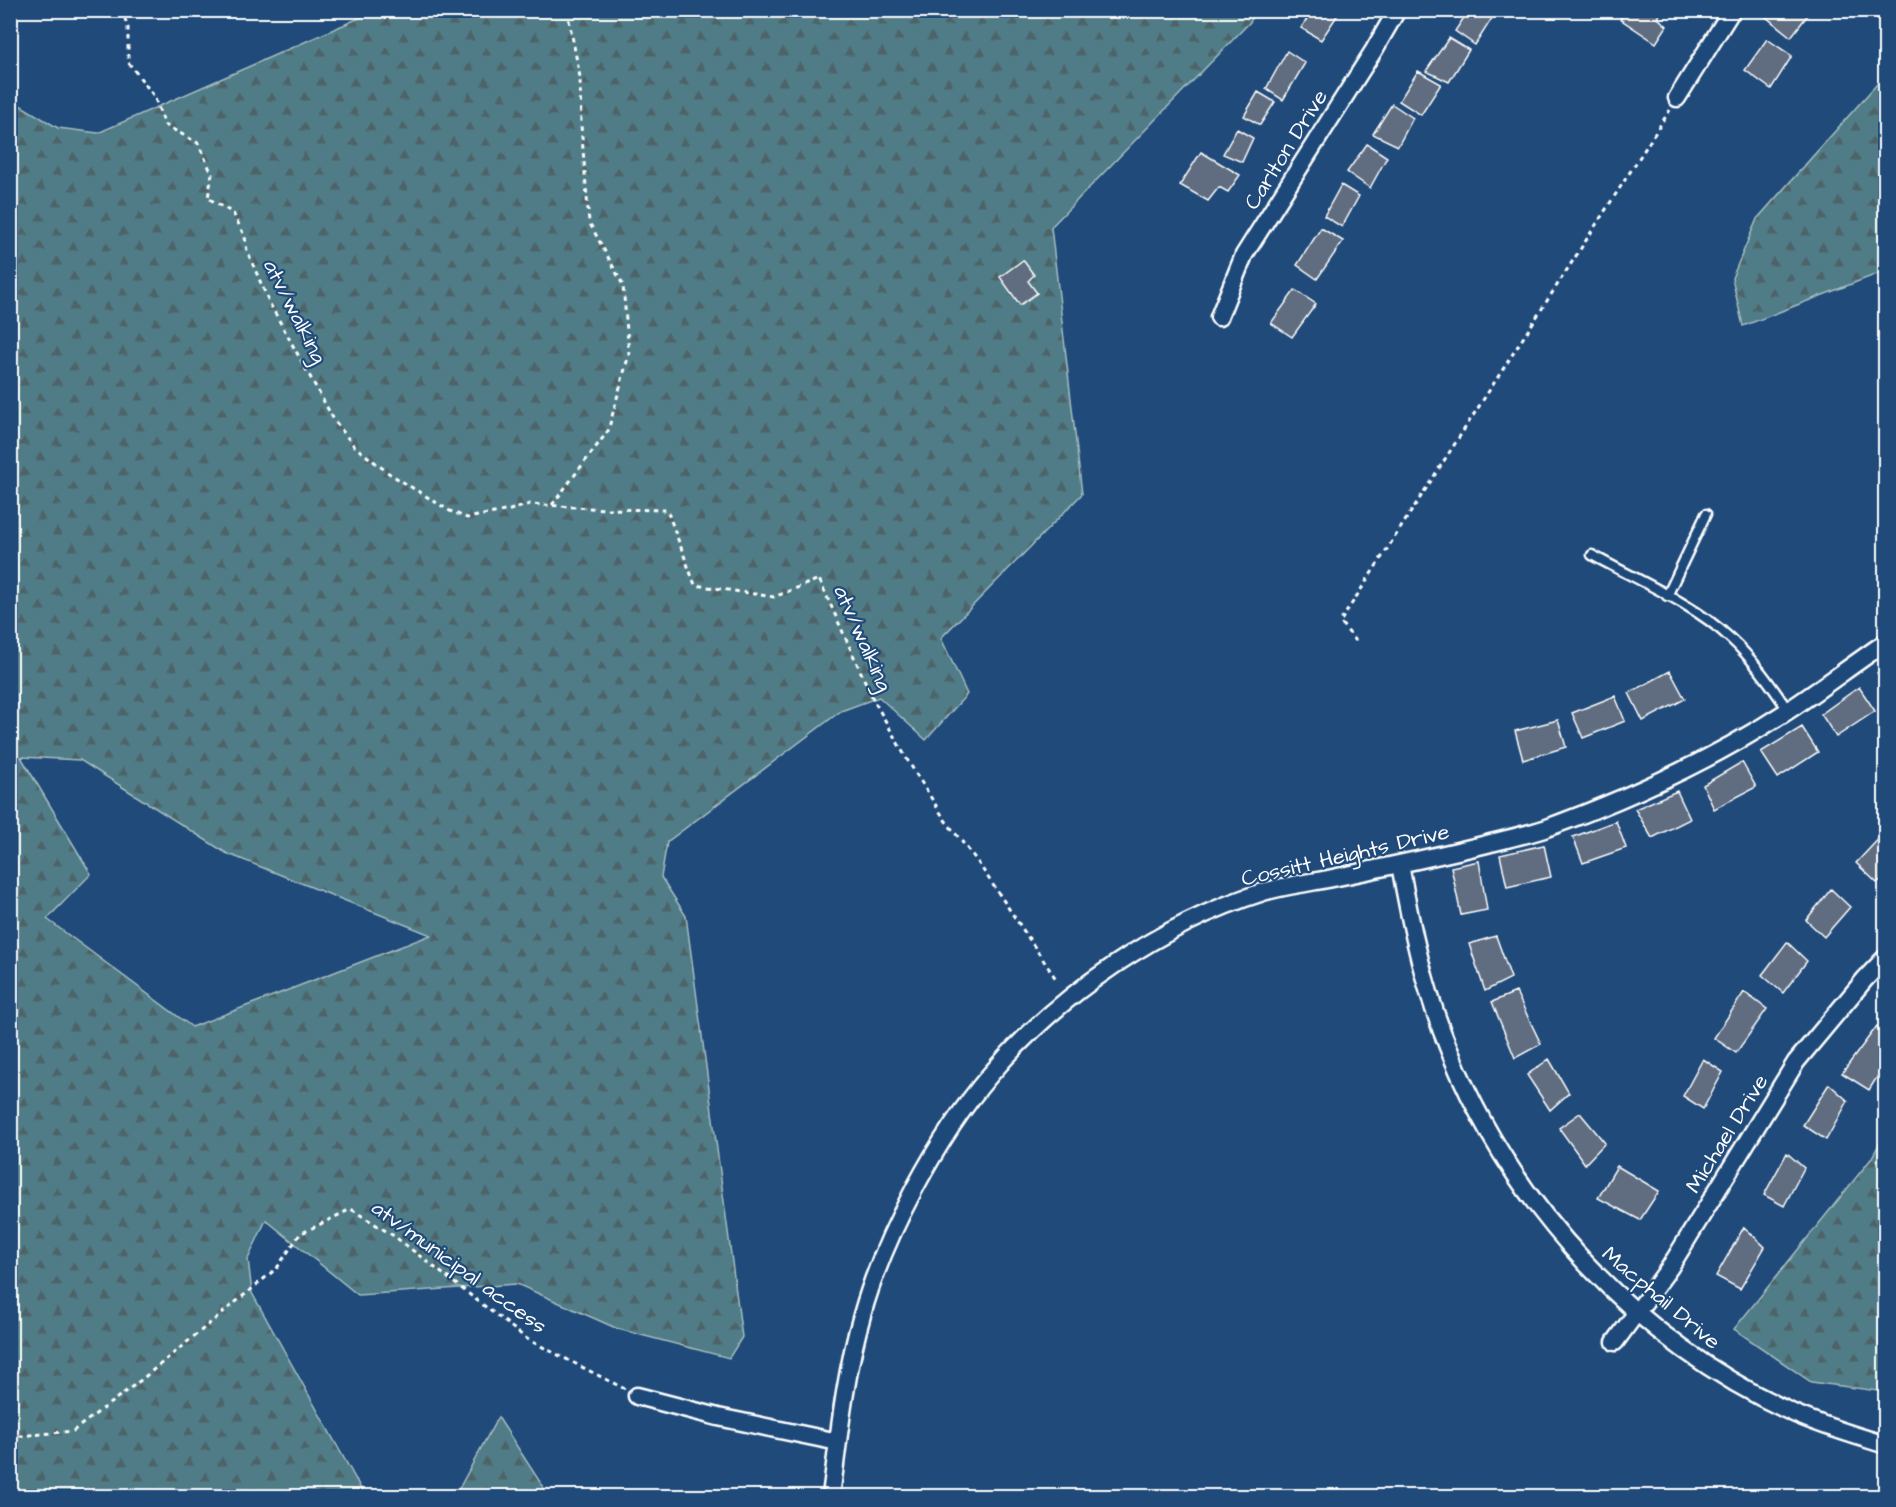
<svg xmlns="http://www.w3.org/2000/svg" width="1896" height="1507" font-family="'Architects Daughter',sans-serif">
  <defs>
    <pattern id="forest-firs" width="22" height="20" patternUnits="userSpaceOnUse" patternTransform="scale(1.5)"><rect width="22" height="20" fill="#4f7c86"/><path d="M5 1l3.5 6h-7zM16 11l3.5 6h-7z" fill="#4e6469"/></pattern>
  </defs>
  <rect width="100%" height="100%" fill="#1f4a7a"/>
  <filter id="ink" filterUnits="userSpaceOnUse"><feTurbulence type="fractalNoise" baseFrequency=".0167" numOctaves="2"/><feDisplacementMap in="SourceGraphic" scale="12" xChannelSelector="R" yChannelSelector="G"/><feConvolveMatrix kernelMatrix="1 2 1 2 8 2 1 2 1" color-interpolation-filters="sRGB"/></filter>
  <g filter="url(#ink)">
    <path fill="url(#forest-firs)" stroke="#a7bec2" stroke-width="1.5" fill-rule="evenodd" d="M375,11H1256L1250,22L1051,227L1082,494L941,638L967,694L926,740L879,697L841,711L667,842L661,877L686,916L742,1337L729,1358L618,1329L517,1284L358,1295L266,1220L248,1259L252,1293L365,1496H11L10,99L58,128L98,133ZM21,757L80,760L226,853L431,935L192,1027L47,919L91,874Z
      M1885,75V271L1743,326L1732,278L1757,219Z
      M1885,1133V1392L1811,1382L1734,1329L1871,1159Z
      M498,1417L549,1496H455Z"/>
    <path fill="#606d80" stroke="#fff" stroke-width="1.5" d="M1313,10H1341L1321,40L1301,28Z
      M1469,10L1496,12L1475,45L1455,31Z
      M1626,10H1662L1658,18L1667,26L1656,43L1620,19Z
      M1771,10H1808L1810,12L1791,37L1766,17Z
      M1449,38L1469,50L1449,82L1426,71Z
      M1767,39L1792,56L1771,89L1745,70Z
      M1287,51L1305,63L1283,100L1266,89Z
      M1418,71L1441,84L1421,115L1399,101Z
      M1258,92L1275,102L1260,125L1244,116Z
      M1392,104L1413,118L1398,146L1373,134Z
      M1237,129L1253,138L1242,162L1223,154Z
      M1367,144L1387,157L1370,188L1347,172Z
      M1201,152L1240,175L1228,192L1219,187L1208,201L1180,185Z
      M1341,185L1359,196L1342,227L1324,216Z
      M1321,228L1343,241L1317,279L1297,265Z
      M1023,260L1034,275L1028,281L1037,293L1020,305L1000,277Z
      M1295,290L1316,304L1292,337L1271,323Z
      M1886,667V685L1877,673Z
      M1670,671L1685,699L1643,721L1629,693Z
      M1859,687L1875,711L1836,737L1821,714Z
      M1615,696L1625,721L1583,738L1572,713Z
      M1558,720L1566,747L1523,760L1515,731Z
      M1802,727L1818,752L1778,778L1761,752Z
      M1742,762L1756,787L1714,809L1703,785Z
      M1677,791L1690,819L1652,838L1635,809Z
      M1616,821L1626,848L1583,863L1573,837Z
      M1885,832L1886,875L1877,883L1856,863Z
      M1544,845L1551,877L1507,887L1500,855Z
      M1479,861L1487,910L1461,915L1451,867Z
      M1831,889L1850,907L1824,937L1806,920Z
      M1496,936L1511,978L1485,991L1469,944Z
      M1787,942L1807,961L1783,993L1762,975Z
      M1516,992L1541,1044L1515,1058L1492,1002Z
      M1744,992L1767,1009L1736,1053L1714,1038Z
      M1877,1026L1886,1035V1063L1869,1090L1842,1073Z
      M1549,1059L1569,1093L1550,1110L1527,1075Z
      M1703,1059L1723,1072L1703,1109L1683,1096Z
      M1829,1084L1848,1101L1826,1140L1803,1125Z
      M1580,1113L1605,1143L1585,1164L1559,1128Z
      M1787,1153L1804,1168L1784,1206L1764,1195Z
      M1617,1166L1659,1191L1640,1220L1598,1198Z
      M1744,1227L1765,1247L1740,1289L1716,1276Z"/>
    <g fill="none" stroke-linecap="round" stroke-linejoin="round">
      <g stroke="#fff" stroke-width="13">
        <path id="lane" d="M1592,555C1637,580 1693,603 1730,638C1753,659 1771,685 1788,710
          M1667,596L1706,514"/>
      </g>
      <g stroke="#fff" stroke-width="21">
        <path id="street" d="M1677,98L1732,10
          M1219,317L1244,255L1374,50L1397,10
          M1400,864C1411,928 1425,992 1450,1052C1514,1209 1637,1341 1791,1412C1822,1426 1854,1435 1886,1445
          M1615,1342L1670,1267L1796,1062L1865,979L1886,957
          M637,1396L718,1417L838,1442
          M831,1496C839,1435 845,1374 862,1315C884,1236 937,1137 990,1075C1059,994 1161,924 1263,892C1284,886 1306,883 1328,879C1381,868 1434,857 1487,844C1506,839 1525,835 1544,829C1632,797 1717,758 1795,706C1826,685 1855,663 1886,642"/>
      </g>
      <path stroke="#fff" stroke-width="3" stroke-dasharray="4.5 4.5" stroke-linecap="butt" d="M122,10L128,28V62L154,96L165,125L198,143L212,174L208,198L233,213L245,237L247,251L270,304L334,420L354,446L390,474L450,511L467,518L510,510L530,504L605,509L667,510L695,585L774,597L819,579L873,699L908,761L945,820L977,861L1056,979
        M552,505L608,431L629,354L623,285L589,222L581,125L580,77L567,10
        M1356,641L1340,622L1670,110
        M10,1437L73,1431L141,1380L277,1268L300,1234L351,1209L394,1236L527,1339L625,1389"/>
      <use href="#lane" stroke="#1f4a7a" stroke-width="8"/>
      <use href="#street" stroke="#1f4a7a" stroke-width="16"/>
    </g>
  </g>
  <g text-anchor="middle" stroke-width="4.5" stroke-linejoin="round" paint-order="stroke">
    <g font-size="22" fill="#fff" stroke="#1f4a7a">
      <text transform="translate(1285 149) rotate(-58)" y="8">Carlton Drive</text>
      <text transform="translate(296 311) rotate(63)" y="8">atv/walking</text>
      <text transform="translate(864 638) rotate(66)" y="8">atv/walking</text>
      <text transform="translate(1345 854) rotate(-13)" y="8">Cossitt Heights Drive</text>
      <text transform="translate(1726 1133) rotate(-58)" y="8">Michael Drive</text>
      <text transform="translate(460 1266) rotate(36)" y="8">atv/municipal access</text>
      <text transform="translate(1662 1297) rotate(40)" y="8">Macphail Drive</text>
    </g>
  </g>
  <rect width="1896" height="1507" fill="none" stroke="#1f4a7a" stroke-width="36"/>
  <rect x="18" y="18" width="1860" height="1471" fill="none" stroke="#fff" stroke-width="2" filter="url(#ink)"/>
</svg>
